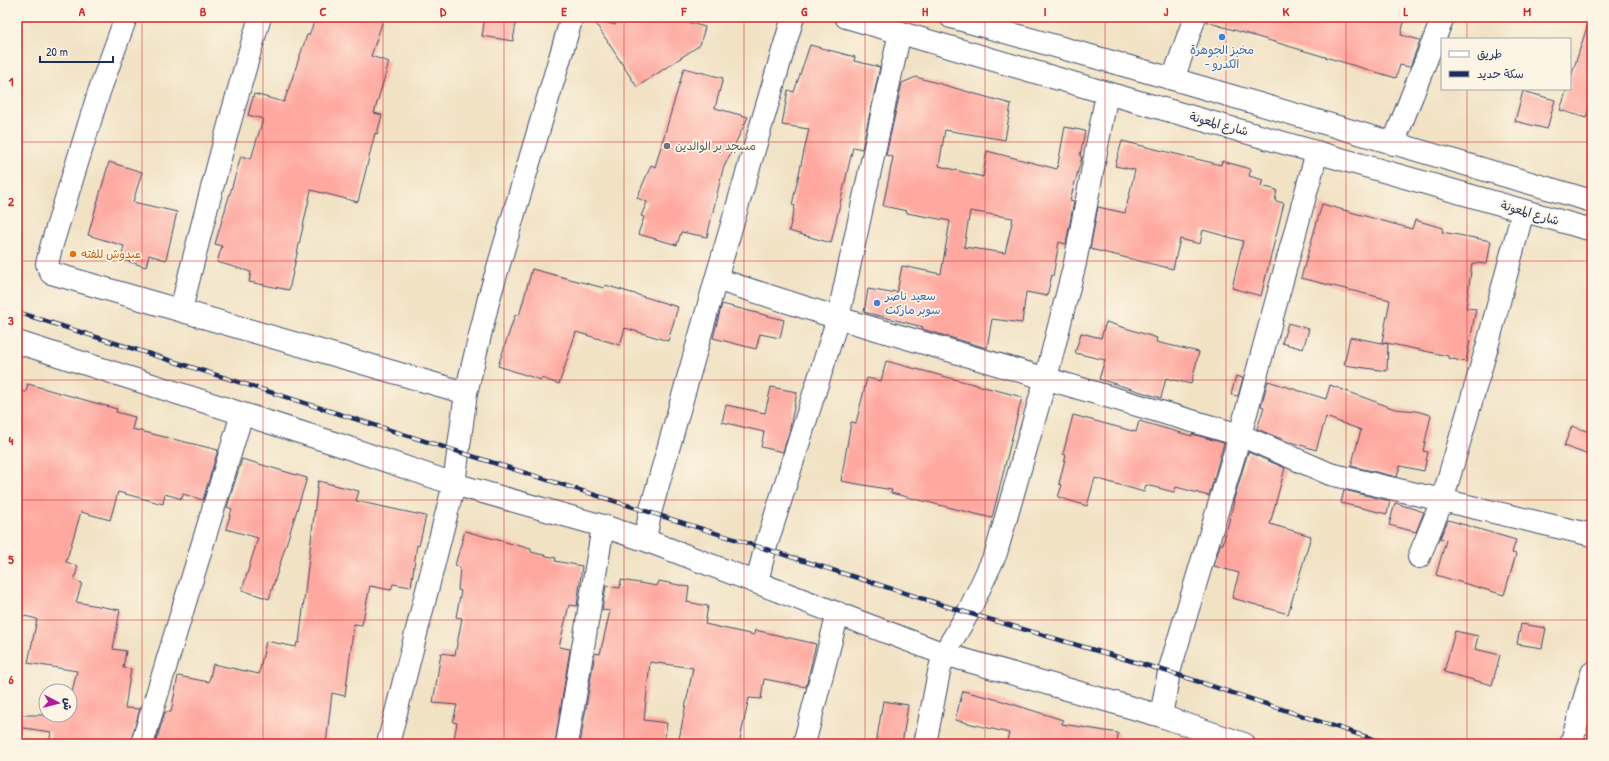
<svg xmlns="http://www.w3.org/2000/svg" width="1609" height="761" font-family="'Patrick Hand','Playpen Sans Arabic',sans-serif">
  <rect width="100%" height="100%" fill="#fcf5e5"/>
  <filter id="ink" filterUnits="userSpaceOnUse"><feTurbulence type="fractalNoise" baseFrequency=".025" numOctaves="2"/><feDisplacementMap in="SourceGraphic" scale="8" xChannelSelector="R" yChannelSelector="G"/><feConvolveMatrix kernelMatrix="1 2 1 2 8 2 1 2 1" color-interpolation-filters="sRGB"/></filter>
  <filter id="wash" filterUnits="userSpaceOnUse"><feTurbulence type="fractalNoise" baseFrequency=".012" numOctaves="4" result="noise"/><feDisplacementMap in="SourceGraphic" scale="16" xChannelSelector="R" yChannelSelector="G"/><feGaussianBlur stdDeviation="0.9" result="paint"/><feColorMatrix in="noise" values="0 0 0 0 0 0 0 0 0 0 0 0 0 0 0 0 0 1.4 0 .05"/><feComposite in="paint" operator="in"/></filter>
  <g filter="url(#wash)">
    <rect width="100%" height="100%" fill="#f1e2c4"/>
    <g id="blocks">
      <path fill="#fea89f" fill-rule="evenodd" d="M316,17H384L371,56L389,62L374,113L382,115L377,134L375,133L358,202L311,190L289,290L249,282L251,272L217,262L222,246L215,244L241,156L251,159L263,119L248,115L254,94L284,102L307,35H309Z
        M485,17H517L513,41L482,36Z
        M617,17H669L705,27L700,45L637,87L593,19L615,25Z
        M1208,17H1405L1401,35L1420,40L1410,67L1400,65L1396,78L1207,22Z
        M1588,24L1592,25V99L1586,118L1560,110L1567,89H1570V80Z
        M810,45L855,57L854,61L880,67L862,149L853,147L831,243L789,231L795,206L792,205L809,129L782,125L788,90L794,92Z
        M684,68L723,78L715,108L748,117L723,169L707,237L681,232L677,245L638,234L644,217L641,216L647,202L637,198L651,165L655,167Z
        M916,77L1011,104L1005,140L945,130L939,166L983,177L987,151L1057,169L1065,127L1085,131L1080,156L1082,157L1070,200L1074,201L1066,244L1059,242L1053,276L1052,275L1047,296L1026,292L1022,323L992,319L987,348L922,329L923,327L864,312L868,289L891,293L892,291L897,292L902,266L941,274L950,221L907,213V211L883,206L893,157L886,155L902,83ZM970,211L1013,218L1005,253L964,247Z
        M1523,91L1555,100L1547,129L1515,121Z
        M1122,141L1221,165L1222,161L1251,169L1249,176L1263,180L1261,186L1277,190L1275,201L1284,203L1261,296L1232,288L1243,241L1203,230L1200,244L1180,239L1173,269L1090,249L1098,207L1125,213L1135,170L1115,166Z
        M109,162L142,172L133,202L177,212L166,260L149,255L146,267L121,259L124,246L88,235Z
        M1322,204L1412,229L1415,220L1443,228L1442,232L1491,241L1487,264L1472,263L1466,308L1476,309L1466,362L1448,358V356L1382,342L1390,300L1301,278Z
        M532,269L604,288L605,285L678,307L668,341L625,328L620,345L576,332L559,384L541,378V380L498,366L515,315L519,316Z
        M722,304L784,320L780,338L760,334L756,349L713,338Z
        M1106,322L1157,338L1156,342L1199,352L1191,384L1166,378L1161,398L1099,379L1105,360L1075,353L1081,333L1101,338Z
        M1288,323L1309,329L1303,349L1282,343Z
        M1350,337L1388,344L1387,371L1344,365Z
        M886,361L1022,397L992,518L891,493L892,490L841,481L851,422L856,423L867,378L881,381Z
        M1236,376L1243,378L1238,396L1231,395Z
        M1268,381L1326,399L1330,385L1395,409L1416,411L1431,415L1423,451L1428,452L1424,471L1400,466L1397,477L1351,466L1361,430L1326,417L1316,450L1291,442V443L1257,429L1264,407L1261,406Z
        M28,384L117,409L116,412L135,417L132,429L218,450L203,500L183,494L182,499L165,494L163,504L118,492L110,520L81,512L66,562L78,566L74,580L82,583L76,602L120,610L113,649L126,651L123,668L131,669L125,708L140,709L130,744H49L51,732L17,727V715H70V700L77,671L28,663L37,619L17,614V390L26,392Z
        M771,387L797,392L789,433L783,452L761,447L764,432L722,422L726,405L765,413Z
        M1073,415L1136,432L1139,421L1192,436V434L1224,443L1209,496L1176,487L1174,492L1146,485L1144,492L1095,478L1087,506L1058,497L1062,485L1059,484L1066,455L1063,454Z
        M1572,426L1592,433V456L1564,446Z
        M1248,452L1285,468L1270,524L1311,536L1288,614L1232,598L1239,573L1214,566L1220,544H1223L1234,502H1233Z
        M242,459L307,478L269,599L242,590L258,538L226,529L232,509L227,507Z
        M318,481L359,491L356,501L426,516L419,546L417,545L411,587L393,584L391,590L370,586L362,625L354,624L345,696L332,693L326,744H155L165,712H171L178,676L209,682L213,664L259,674L266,641L296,647L297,642L299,643Z
        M1344,490L1390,501L1387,514L1341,503Z
        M1395,503L1424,512L1416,532L1389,525Z
        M1448,520L1516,540L1512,553L1516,554L1504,595L1436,575L1446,540L1440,538Z
        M465,531L531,549V552L556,558L555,561L582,566L577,606L569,605L559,647L570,649L555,744H453L457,723L453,722L457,705L433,703L441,653L455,655L462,618L456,617L461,591L458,590L460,567L455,565Z
        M621,580L657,586L659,581L689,587L687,602L708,606L705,624L754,635L755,630L816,644L806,687L764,679L761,699L749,698L739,744H722L679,739L693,668L650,662L644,720L667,723L664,744H580L595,653L600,654L610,611L602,610L606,586L620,588Z
        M1521,624L1546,628L1542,648L1517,644Z
        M1455,631L1478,636L1475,649L1500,655L1492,685L1444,672Z
        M963,691L999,700L1063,720L1062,724L1118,733L1117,744H1006L1009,733L955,720Z
        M883,701L908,705L902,744H876Z"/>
    </g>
  </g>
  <g filter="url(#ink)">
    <use href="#blocks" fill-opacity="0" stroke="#3b4a6d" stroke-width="1"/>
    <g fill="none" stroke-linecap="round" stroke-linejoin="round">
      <g stroke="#3b4a6d" stroke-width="24">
        <path id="minor" d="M126,17L99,92L52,244L47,264L51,273L466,393
          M1173,79L1195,17
          M1393,144L1443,17
          M716,279L838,318L1240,435L1330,474L1592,535
          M181,310C205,212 231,114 260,17
          M17,342L337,444L454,484L603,526L645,540L944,654L1161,716L1244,744
          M645,540L650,513L716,279L793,17
          M1419,557L1442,501L1487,347L1523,211
          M757,582L765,549L838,318L900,32
          M1161,716L1169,672L1240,435L1317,152
          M142,744L242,414
          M388,744L454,484L466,393L489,298L572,17
          M567,744L603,526
          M804,744L838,613
          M925,744L939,672L944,654L968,613L996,553L1046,378L1075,263L1107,93
          M1571,744L1592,673"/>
      </g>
      <g stroke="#3b4a6d" stroke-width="24">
        <path id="highway" d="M846,17L1107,93L1592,230
          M951,17L1173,79L1592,201"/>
      </g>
      <use href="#minor" stroke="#fff" stroke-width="22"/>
      <use href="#highway" stroke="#fff" stroke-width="22"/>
      <g stroke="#1b2f5e" stroke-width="4.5">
        <path id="rail" d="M17,312L968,613L1169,672L1388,744"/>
      </g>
      <use href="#rail" stroke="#fcf5e5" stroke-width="3" stroke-dasharray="9" stroke-linecap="butt"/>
    </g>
  </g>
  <path fill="none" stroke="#d62828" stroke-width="1" stroke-opacity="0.55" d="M142,17V744M263,17V744M383,17V744M504,17V744M624,17V744M744,17V744M865,17V744M985,17V744M1105,17V744M1226,17V744M1346,17V744M1467,17V39M1467,89V744M17,142H1592M17,261H1592M17,380H1592M17,500H1592M17,620H1592"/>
  <g fill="#3f7fe0" stroke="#fcf5e5" stroke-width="1.5">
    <circle cx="1222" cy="37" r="4"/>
    <circle cx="877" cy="303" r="4"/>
  </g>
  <circle fill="#6b7280" stroke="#fcf5e5" stroke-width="1.5" cx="667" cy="146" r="4"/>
  <circle fill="#e8710a" stroke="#fcf5e5" stroke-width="1.5" cx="73" cy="254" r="4"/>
  <g text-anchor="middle" stroke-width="3.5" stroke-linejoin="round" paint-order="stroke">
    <g font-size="12" fill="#366cbe" stroke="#fcf5e5">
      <text x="1222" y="54">مخبز الجوهرة<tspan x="1222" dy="14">- الكدرو</tspan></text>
      <text x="885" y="300" text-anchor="start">سعيد ناصر<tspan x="885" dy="14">سوبر ماركت</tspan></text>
    </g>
    <g font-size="12" fill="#1b2f5e" stroke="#fcf5e5">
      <text transform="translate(1219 124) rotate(15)" y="4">شارع المعونة</text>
      <text transform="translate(1530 213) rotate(16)" y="4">شارع المعونة</text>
    </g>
    <g font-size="12" fill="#5b616d" stroke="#fcf5e5" text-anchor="start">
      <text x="675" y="150">مسجد بر الوالدين</text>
    </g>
    <g font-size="12" fill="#c56008" stroke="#fcf5e5" text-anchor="start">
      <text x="81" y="258">عبدوش للفته</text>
    </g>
  </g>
  <rect width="1609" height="761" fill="none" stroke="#fcf5e5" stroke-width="44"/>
  <rect x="1441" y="38" width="130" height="52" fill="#fcf5e5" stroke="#a2a6af"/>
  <rect x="1449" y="51" width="20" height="6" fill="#ffffff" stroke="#a2a6af"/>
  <text x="1477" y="58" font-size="12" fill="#1b2f5e">طريق</text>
  <rect x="1449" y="71" width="20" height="6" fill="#1b2f5e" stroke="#a2a6af"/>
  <text x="1477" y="78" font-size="12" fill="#1b2f5e">سكة حديد</text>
  <g transform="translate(58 703) rotate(97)"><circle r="19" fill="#fcf5e5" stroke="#a2a6af"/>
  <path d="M0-3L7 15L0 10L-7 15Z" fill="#b5179e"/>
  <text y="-6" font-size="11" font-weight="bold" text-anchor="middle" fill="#1b2f5e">ش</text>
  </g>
  <path d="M40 56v6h73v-6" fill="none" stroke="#1b2f5e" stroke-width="2"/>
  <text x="46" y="56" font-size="12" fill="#1b2f5e" stroke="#fcf5e5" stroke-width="3" paint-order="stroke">20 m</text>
  <rect x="22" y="22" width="1565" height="717" fill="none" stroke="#d62828" stroke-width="1.5"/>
  <g font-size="13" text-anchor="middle" font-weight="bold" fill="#d62828">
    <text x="82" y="16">A</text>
    <text x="203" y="16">B</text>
    <text x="323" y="16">C</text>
    <text x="443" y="16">D</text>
    <text x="564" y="16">E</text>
    <text x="684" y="16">F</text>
    <text x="804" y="16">G</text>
    <text x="925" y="16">H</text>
    <text x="1045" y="16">I</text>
    <text x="1166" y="16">J</text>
    <text x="1286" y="16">K</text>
    <text x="1406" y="16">L</text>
    <text x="1527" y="16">M</text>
    <text x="11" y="86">1</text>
    <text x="11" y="206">2</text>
    <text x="11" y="325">3</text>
    <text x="11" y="445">4</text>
    <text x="11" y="564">5</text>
    <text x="11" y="684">6</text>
  </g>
</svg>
